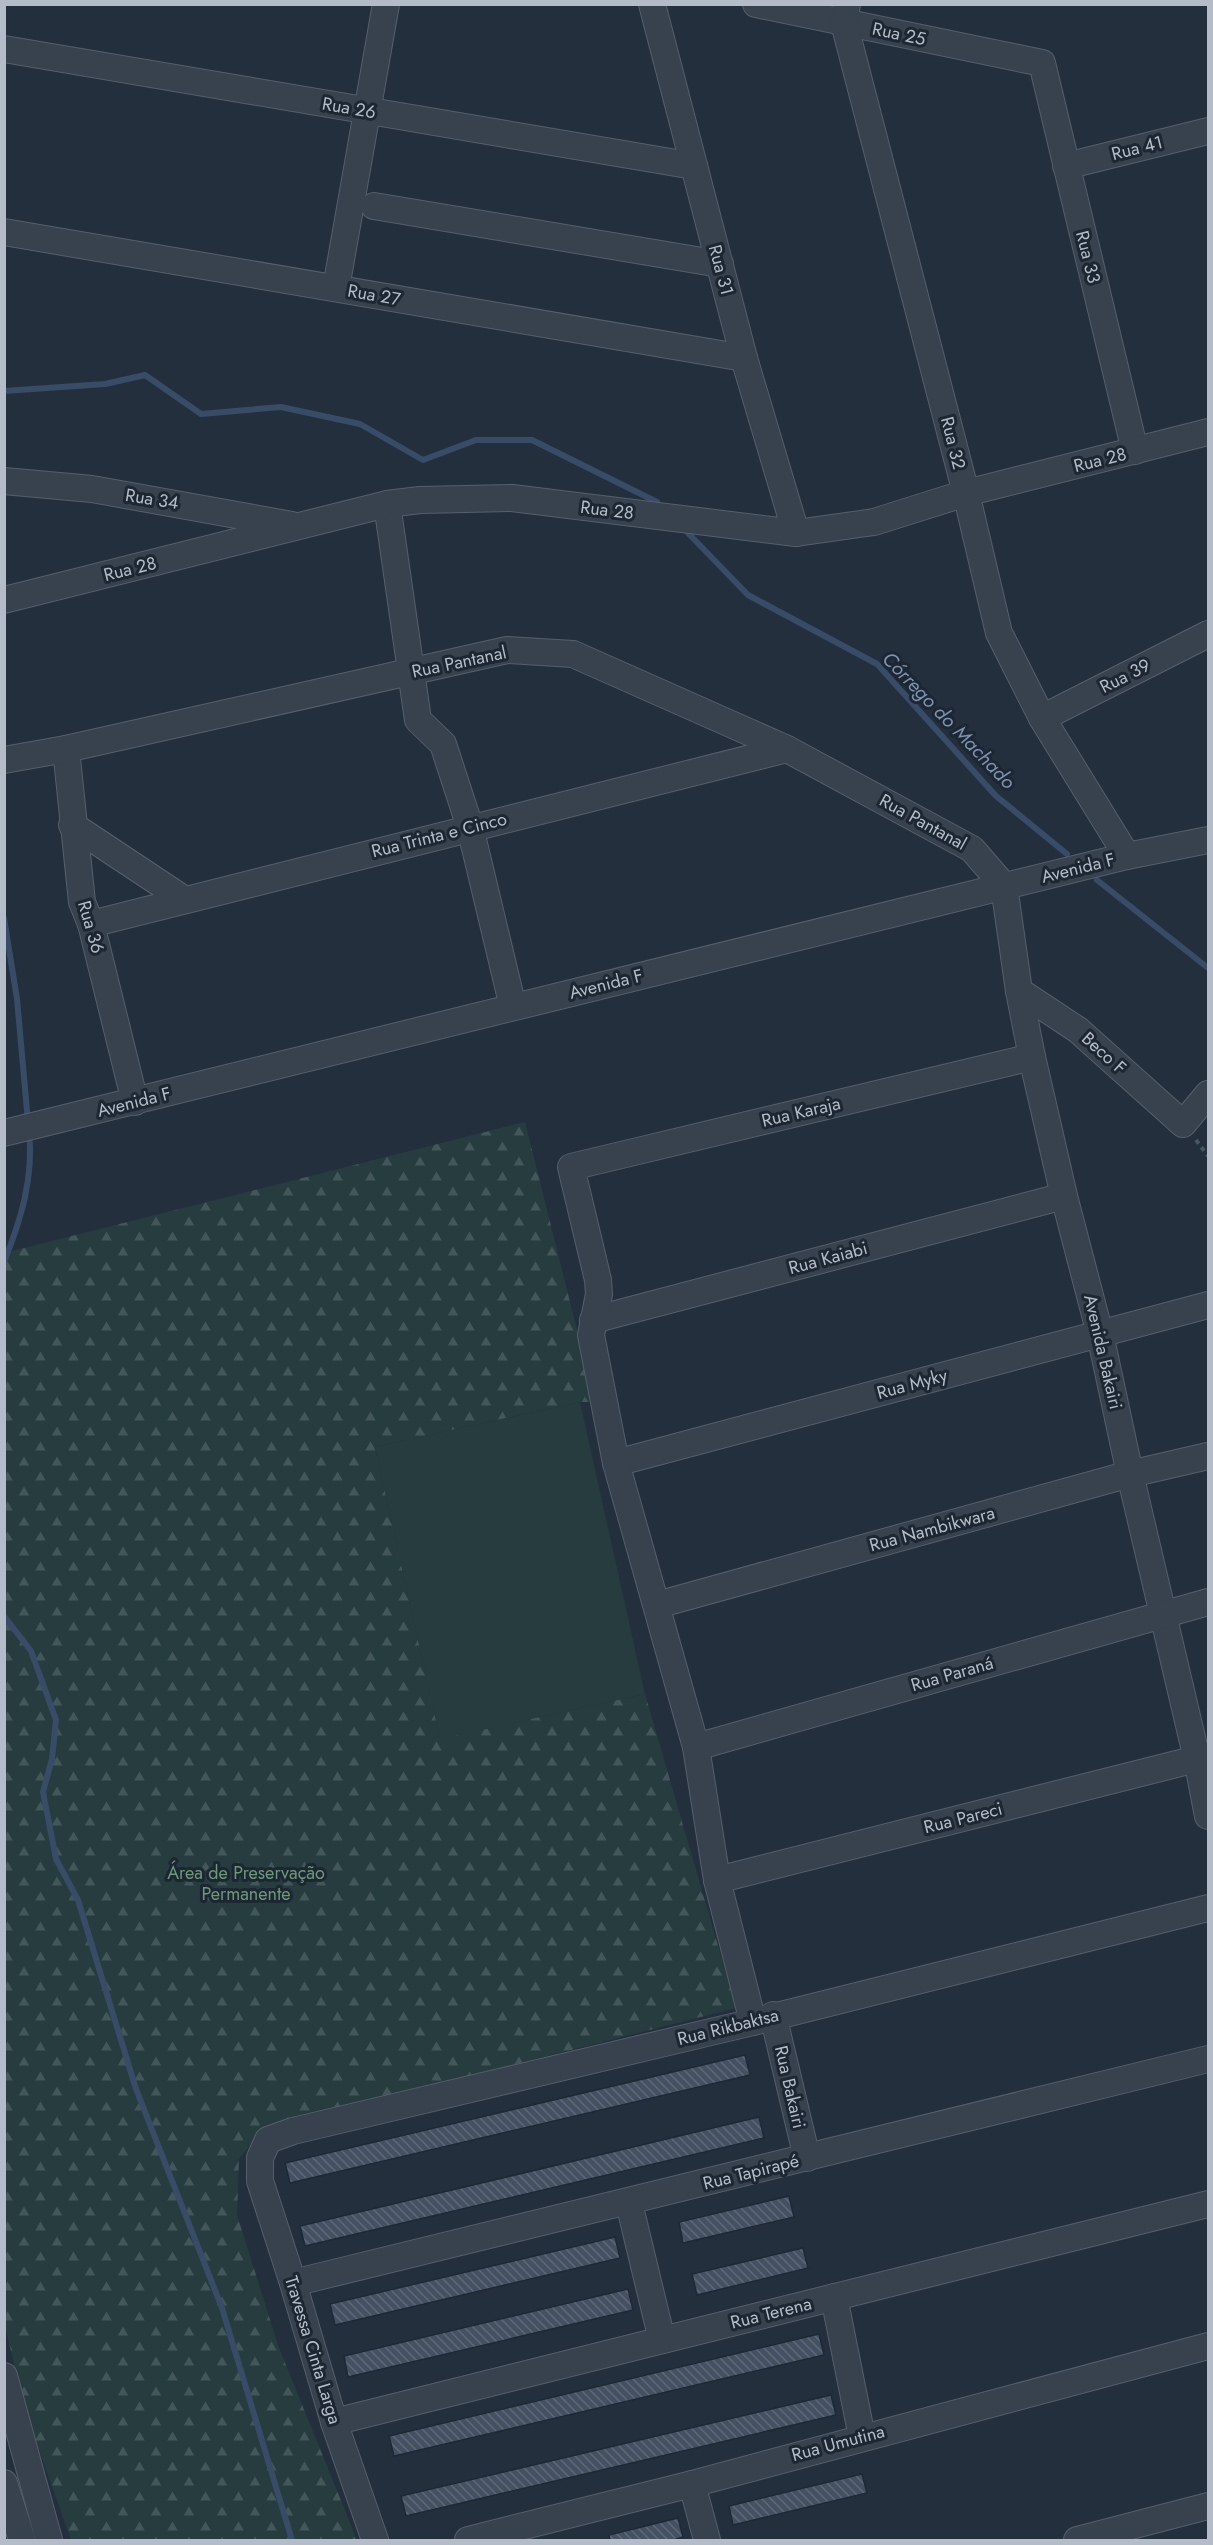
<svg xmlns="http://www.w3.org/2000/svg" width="1213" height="2545" font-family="Jost,sans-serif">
<defs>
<pattern id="forest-firs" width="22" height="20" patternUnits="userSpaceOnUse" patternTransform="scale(1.5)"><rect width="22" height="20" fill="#263c3f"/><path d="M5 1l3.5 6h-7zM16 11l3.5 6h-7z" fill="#435659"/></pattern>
<pattern id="building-back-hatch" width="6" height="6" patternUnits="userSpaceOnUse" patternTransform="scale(1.5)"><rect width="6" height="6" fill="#455162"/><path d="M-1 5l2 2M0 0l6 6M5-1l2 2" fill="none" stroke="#5d6877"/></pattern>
</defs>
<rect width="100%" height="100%" fill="#242f3e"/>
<!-- forest -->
<polygon fill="url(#forest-firs)" points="525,1122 595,1402 580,1402 375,1447 440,1738 645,1694 736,2008 264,2128 239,2159 237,2215 279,2348 357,2540 71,2540 25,2410 4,2322 4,1253"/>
<!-- garden -->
<polygon fill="#263c3f" points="580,1402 645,1694 440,1739 375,1447"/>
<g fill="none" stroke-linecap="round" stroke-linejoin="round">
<!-- stream -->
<g stroke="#394c67" stroke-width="6">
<polyline points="4,391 105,384 145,375 201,414 281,407 360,424 423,460 476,440 532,440 657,502"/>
<polyline points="688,533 748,595 877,664 996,796 1067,854"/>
<polyline points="1097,880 1208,968"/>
<polyline points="4,918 17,999 28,1122"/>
<path d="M4,1262C21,1220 34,1177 29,1132"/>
<polyline points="4,1616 31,1651 56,1720 52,1759 43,1792 56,1859 78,1900 136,2089 222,2308 292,2540"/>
</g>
</g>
<!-- building -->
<g fill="url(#building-back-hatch)" stroke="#1f2835" stroke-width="1.5">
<polygon points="745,2055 750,2075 290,2183 285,2163"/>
<polygon points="759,2117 764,2138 305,2246 300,2226"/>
<polygon points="789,2196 794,2217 683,2243 679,2222"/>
<polygon points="615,2237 620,2258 335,2325 330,2304"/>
<polygon points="803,2248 808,2268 697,2295 692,2274"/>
<polygon points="628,2289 633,2310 348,2377 344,2356"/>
<polygon points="819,2334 824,2355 394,2456 389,2436"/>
<polygon points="831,2395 836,2415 406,2516 401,2496"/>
<polygon points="862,2474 867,2493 733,2525 729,2506"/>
<polygon points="678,2518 683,2537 670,2541 610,2541 609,2535"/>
</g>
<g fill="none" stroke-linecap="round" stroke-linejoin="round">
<defs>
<g id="minor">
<polyline points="652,4 744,358 796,533"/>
<polyline points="756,4 1042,63 1135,451"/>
<polyline points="847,4 844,23 966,493 999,633 1042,718 1127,856"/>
<polyline points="4,49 694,166"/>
<polyline points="1066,166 1208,131"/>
<polyline points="374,206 720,264"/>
<polyline points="4,232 744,358"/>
<polyline points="336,288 386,4"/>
<polyline points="4,481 92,489 292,525"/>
<polyline points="387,504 418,720 443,744 470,827 513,1007"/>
<polyline points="4,600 387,504 420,500 512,498 796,533 874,522 966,493 1208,432"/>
<polyline points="1042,718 1208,634"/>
<polyline points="66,749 82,902 91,924 135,1102"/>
<polyline points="4,760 66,749 507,650 573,654 787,749 972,849 1004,886 1019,991 1032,1057 1064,1196 1100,1334 1130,1474 1197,1759 1208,1816"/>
<polyline points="72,825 185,900"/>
<polyline points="91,924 787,749"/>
<polyline points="1019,991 1078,1030 1183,1124 1208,1094"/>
<polyline points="4,1133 1127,856 1208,840"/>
<polyline points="593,1320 1064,1196"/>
<polyline points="616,1463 1208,1305"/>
<polyline points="657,1605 1130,1474 1208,1456"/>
<polyline points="696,1747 1208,1602"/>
<polyline points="717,1880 1208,1756"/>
<polyline points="773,2015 807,2158"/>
<polyline points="753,2022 717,1880 696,1747 616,1463 591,1335 599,1294 598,1280 571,1167 1032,1057"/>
<polyline points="629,2203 662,2340"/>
<polyline points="293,2283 1208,2059"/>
<polyline points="834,2297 862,2437"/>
<polyline points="4,2376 49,2540"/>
<polyline points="334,2422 1208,2204"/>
<polyline points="4,2483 22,2540"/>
<polyline points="692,2484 707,2540"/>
<polyline points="375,2540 334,2422 293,2283 260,2181 260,2158 268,2140 293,2131 753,2022 1208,1908"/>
<polyline points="468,2540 692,2484 1208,2346"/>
<polyline points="1077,2540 1208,2506"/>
</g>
</defs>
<!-- minor casing -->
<use href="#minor" stroke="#565f6c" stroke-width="28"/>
<!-- path -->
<polyline stroke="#44595c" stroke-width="4" stroke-dasharray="4.5 4.5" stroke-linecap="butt" points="1196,1140 1208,1156"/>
<!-- minor -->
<use href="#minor" stroke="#38414e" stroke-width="26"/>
</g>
<g text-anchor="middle" stroke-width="6" stroke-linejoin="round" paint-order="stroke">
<!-- street labels -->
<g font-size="18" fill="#b4bcc9" stroke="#1d2633">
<text transform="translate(899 34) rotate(12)" y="6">Rua 25</text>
<text transform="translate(349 108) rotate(10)" y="6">Rua 26</text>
<text transform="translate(1137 148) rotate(-14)" y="6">Rua 41</text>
<text transform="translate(1088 257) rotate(76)" y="6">Rua 33</text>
<text transform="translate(721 270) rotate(75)" y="6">Rua 31</text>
<text transform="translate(374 295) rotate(10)" y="6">Rua 27</text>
<text transform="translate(953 443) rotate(76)" y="6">Rua 32</text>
<text transform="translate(1100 460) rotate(-14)" y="6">Rua 28</text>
<text transform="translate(152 499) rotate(9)" y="6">Rua 34</text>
<text transform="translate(607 510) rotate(7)" y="6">Rua 28</text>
<text transform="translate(130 569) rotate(-14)" y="6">Rua 28</text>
<text transform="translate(459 662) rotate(-12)" y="6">Rua Pantanal</text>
<text transform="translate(1125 676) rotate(-27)" y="6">Rua 39</text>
<text transform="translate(923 822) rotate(29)" y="6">Rua Pantanal</text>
<text transform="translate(439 835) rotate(-14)" y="6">Rua Trinta e Cinco</text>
<text transform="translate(1078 868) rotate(-14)" y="6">Avenida F</text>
<text transform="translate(91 927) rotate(74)" y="6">Rua 36</text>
<text transform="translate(606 984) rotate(-14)" y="6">Avenida F</text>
<text transform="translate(1104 1053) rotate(42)" y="6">Beco F</text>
<text transform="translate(134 1102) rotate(-14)" y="6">Avenida F</text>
<text transform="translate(801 1112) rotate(-13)" y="6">Rua Karaja</text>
<text transform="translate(828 1258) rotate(-15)" y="6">Rua Kaiabi</text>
<text transform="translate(1103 1352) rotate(77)" y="6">Avenida Bakairi</text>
<text transform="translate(912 1384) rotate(-15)" y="6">Rua Myky</text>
<text transform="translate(932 1529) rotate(-15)" y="6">Rua Nambikwara</text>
<text transform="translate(952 1674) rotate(-16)" y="6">Rua Paraná</text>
<text transform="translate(963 1818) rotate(-14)" y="6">Rua Pareci</text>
<text transform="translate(728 2027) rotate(-14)" y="6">Rua Rikbaktsa</text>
<text transform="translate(790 2087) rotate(77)" y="6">Rua Bakairi</text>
<text transform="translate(751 2172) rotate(-14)" y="6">Rua Tapirapé</text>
<text transform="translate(771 2313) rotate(-14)" y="6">Rua Terena</text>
<text transform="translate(313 2350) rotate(73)" y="6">Travessa Cinta Larga</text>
<text transform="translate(838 2443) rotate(-15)" y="6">Rua Umutina</text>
</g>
<!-- park labels -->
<g font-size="18" fill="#6b9a76" stroke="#1d2633">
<text x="246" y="1879">Área de Preservação<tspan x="246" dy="21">Permanente</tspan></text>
</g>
<!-- water labels -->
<g font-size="20" font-style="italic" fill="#7c92b1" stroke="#1d2633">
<text transform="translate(949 720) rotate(46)" y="7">Córrego do Machado</text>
</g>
</g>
<!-- border -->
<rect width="1213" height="2545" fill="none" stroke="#b4bcc9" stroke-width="12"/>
</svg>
